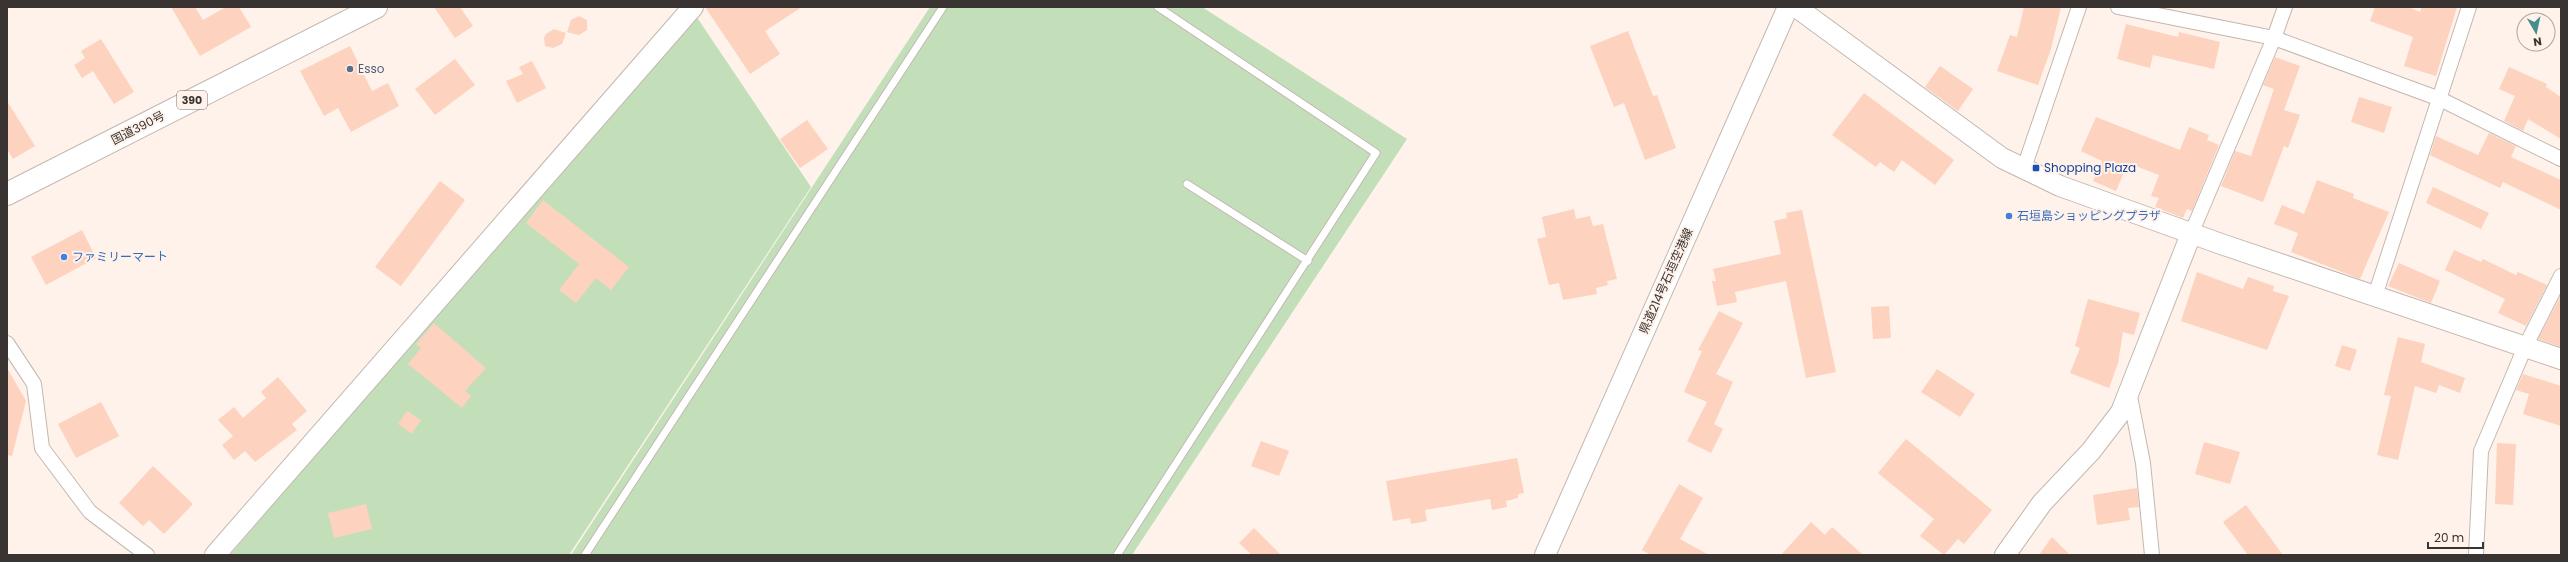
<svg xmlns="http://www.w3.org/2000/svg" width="2568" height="562" font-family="Poppins,'Noto Sans JP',sans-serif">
<rect width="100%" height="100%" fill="#fef2ea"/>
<!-- green -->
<g fill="#c3dfba">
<polygon points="930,7 1202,7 1407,139 1132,555 571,555"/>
<polygon points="696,16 811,187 569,555 230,555 401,352"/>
</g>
<!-- building -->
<g fill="#fdd2be">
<polygon points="171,7 195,7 203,20 226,7 239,7 251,27 200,56"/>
<polygon points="434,7 460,7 473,26 455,38"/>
<polygon points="705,7 802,7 765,31 780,54 750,74"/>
<polygon points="2024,7 2061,7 2051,49 2038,85 1997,71 2010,35 2017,37"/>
<polygon points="2375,7 2408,7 2420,12 2422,7 2457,7 2436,76 2404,66 2413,37 2370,21"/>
<polygon points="579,16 587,20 587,30 579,35 567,32 571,20"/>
<polygon points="2126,24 2178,37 2179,32 2220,42 2214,69 2153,55 2150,68 2117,59"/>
<polygon points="554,29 566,33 562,44 553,48 545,46 544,38 546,34"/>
<polygon points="1628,31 1653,96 1657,95 1676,148 1645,160 1624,103 1614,107 1590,46"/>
<polygon points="101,39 134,92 114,104 93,71 82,78 74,65 85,58 81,51"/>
<polygon points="350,46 372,91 388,83 399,106 351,132 338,108 324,116 300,71"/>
<polygon points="2275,57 2300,66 2284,110 2300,115 2288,148 2284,146 2263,202 2221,186 2235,151 2251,156 2274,89 2263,85"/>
<polygon points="455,59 475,85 435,115 415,89"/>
<polygon points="532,61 546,88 517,103 506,81 523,74 519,67"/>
<polygon points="1940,66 1973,89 1958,111 1925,87"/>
<polygon points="2509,67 2547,84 2546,87 2561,97 2561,139 2528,119 2523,131 2504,121 2515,96 2499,89"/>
<polygon points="1864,93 1954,160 1935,185 1902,160 1894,172 1880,162 1876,167 1832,135"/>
<polygon points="2359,97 2392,107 2384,133 2351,122"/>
<polygon points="7,101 35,146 13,159 7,149"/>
<polygon points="2096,117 2180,150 2189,127 2209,135 2207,140 2219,145 2192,211 2187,209 2183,218 2155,207 2159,198 2151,196 2159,175 2128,163 2116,191 2093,181 2102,161 2081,151"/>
<polygon points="807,120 828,149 800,168 780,139"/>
<polygon points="2489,133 2516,146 2511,157 2561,180 2561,210 2503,182 2500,188 2430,155 2436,136 2478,155"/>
<polygon points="2317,180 2354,194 2353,198 2389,212 2360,279 2291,252 2298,233 2274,224 2282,205 2304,214"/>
<polygon points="440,181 465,200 401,286 375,267"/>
<polygon points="2433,187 2489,213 2481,229 2426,203"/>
<polygon points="543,200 629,267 611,290 596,278 576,303 559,290 579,264 526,223"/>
<polygon points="1574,209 1576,219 1590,216 1593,226 1603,224 1617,279 1607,281 1608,285 1596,288 1597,294 1563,300 1559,283 1549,285 1537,239 1546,237 1542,217"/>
<polygon points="1802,210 1836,372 1806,378 1786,281 1735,292 1737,302 1717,306 1712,281 1716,281 1713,269 1781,254 1774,221 1787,218 1786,213"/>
<polygon points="82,230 96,258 46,285 31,257"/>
<polygon points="2454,250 2481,262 2483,259 2516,275 2518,272 2547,285 2526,326 2498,313 2505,299 2445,270"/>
<polygon points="2399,263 2440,281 2431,303 2388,286"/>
<polygon points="2197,272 2243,289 2248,277 2274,286 2273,291 2289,296 2267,350 2181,321"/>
<polygon points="2561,295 2561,347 2538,339"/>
<polygon points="2088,299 2140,313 2134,335 2123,332 2118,363 2109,388 2070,373 2080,348 2075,346"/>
<polygon points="1889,306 1891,338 1873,339 1871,307"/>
<polygon points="1719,311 1743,323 1716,374 1733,382 1714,424 1723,429 1711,453 1687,441 1707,402 1684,392 1702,351 1698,350"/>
<polygon points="434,323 486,368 465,391 471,396 462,408 408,364 421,348 416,344"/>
<polygon points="2398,337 2425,344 2421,362 2465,378 2460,393 2439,385 2436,393 2415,386 2398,460 2377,455 2391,396 2384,395"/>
<polygon points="2342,345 2357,350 2350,371 2335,366"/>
<polygon points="7,368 26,401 12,456 7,455"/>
<polygon points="1937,369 1975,394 1960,417 1921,392"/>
<polygon points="2523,374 2561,386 2561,426 2523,414 2529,394 2516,390"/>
<polygon points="278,377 307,411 292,424 297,430 255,462 245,451 234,460 222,445 233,436 218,420 234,407 243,418 266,398 261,392"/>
<polygon points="101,402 119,436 76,458 58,424"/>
<polygon points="407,411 421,420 412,434 398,424"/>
<polygon points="1906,439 1992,510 1964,544 1958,539 1944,555 1920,536 1934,519 1878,473"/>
<polygon points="1261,441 1289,451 1279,476 1251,466"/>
<polygon points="2204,442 2240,452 2230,484 2195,474"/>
<polygon points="2497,443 2516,444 2513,505 2495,504"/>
<polygon points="1517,458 1524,493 1518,494 1518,498 1506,501 1507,507 1492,510 1490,499 1425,510 1427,521 1411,524 1410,518 1393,521 1386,481"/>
<polygon points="153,466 193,504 164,534 149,520 143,526 119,503"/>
<polygon points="1679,484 1703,498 1680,539 1709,555 1651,555 1642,550"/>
<polygon points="2137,488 2139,507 2128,508 2130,520 2097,525 2093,495"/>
<polygon points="366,504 372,529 334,538 328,513"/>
<polygon points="2246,505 2283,555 2248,555 2223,522"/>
<polygon points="1811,522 1825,535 1832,527 1863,555 1781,555"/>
<polygon points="1254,528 1281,555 1252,555 1239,543"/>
<polygon points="2052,537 2070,555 2039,555"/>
</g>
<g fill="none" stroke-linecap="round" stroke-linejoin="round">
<defs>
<g id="lane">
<polyline points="1187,184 1308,261"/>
<polyline points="585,555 943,7"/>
<polyline points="1117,555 1376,153 1158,7"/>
</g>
<g id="street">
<polyline points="2118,7 2274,38 2440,99 2561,159"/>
<polyline points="2024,168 2079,7"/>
<polyline points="2191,234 2274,38 2285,7"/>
<polyline points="2375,296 2469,7"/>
<polyline points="7,343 34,384 42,448 90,512 147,555"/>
<polyline points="2129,391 2143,463 2152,555"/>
<polyline points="2476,555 2481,451 2525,347 2561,276"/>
</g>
<g id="secondary">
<polyline points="1796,7 2002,158 2060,186 2221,244 2561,359"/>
<polyline points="215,555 693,7"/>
<polyline points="1545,555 1788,7"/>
<polyline points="2005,555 2042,503 2091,451 2121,412 2191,234"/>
</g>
<polyline id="highway" points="7,194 376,7"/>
</defs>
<!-- lane casing -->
<use href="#lane" stroke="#c3b8b1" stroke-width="9"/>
<!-- street casing -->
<use href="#street" stroke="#c3b8b1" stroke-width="16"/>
<!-- secondary casing -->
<use href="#secondary" stroke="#c3b8b1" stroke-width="22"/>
<!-- highway casing -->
<use href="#highway" stroke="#c3b8b1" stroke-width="24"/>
<!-- lane -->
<use href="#lane" stroke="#fff" stroke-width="7"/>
<!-- street -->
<use href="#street" stroke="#fff" stroke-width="14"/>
<!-- secondary -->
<use href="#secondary" stroke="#fff" stroke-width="20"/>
<!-- highway -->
<use href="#highway" stroke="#fff" stroke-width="22"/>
</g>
<!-- markers -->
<circle fill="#5c6f8a" stroke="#fef2ea" stroke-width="1.5" cx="350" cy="69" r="4"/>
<rect fill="#1a4fb4" stroke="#fef2ea" stroke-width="1.5" x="2032" y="164" width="8" height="8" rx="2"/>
<g fill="#3f7fe0" stroke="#fef2ea" stroke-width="1.5">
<circle cx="2009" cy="216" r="4"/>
<circle cx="64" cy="257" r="4"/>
</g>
<g text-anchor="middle" stroke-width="4" stroke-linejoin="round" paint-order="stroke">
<!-- shield labels -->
<rect fill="#fef2ea" stroke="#746d68" stroke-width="1" x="177" y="91" width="30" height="18" rx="3"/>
<g font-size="11" font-weight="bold" fill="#393431">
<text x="192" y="104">390</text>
</g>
<!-- service labels -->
<g font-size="12" fill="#4e5e75" stroke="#fef2ea" text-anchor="start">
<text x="358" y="73">Esso</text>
</g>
<!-- street labels -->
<g font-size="12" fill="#393431" stroke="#fef2ea">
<text transform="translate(138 128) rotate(-27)" y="4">国道390号</text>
<text transform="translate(1666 281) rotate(-66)" y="4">県道214号石垣空港線</text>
</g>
<!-- transit labels -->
<g font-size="12" fill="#164399" stroke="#fef2ea" text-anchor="start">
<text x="2044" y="172">Shopping Plaza</text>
</g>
<!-- shop labels -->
<g font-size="12" fill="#366cbe" stroke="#fef2ea" text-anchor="start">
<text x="2017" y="220">石垣島ショッピングプラザ</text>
<text x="72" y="261">ファミリーマート</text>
</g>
</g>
<!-- border -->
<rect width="2568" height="562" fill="none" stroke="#393431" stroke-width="16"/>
<!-- north arrow -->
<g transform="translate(2536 32) rotate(171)"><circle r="19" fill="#fef2ea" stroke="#afa6a0"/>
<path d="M0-3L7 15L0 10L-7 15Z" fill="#468e8d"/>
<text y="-6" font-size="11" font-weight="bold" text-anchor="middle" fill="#393431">N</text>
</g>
<!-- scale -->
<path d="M2428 542v6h55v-6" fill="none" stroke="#393431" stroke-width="2"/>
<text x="2434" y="542" font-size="12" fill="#393431" stroke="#fef2ea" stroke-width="3" paint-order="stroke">20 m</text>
</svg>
